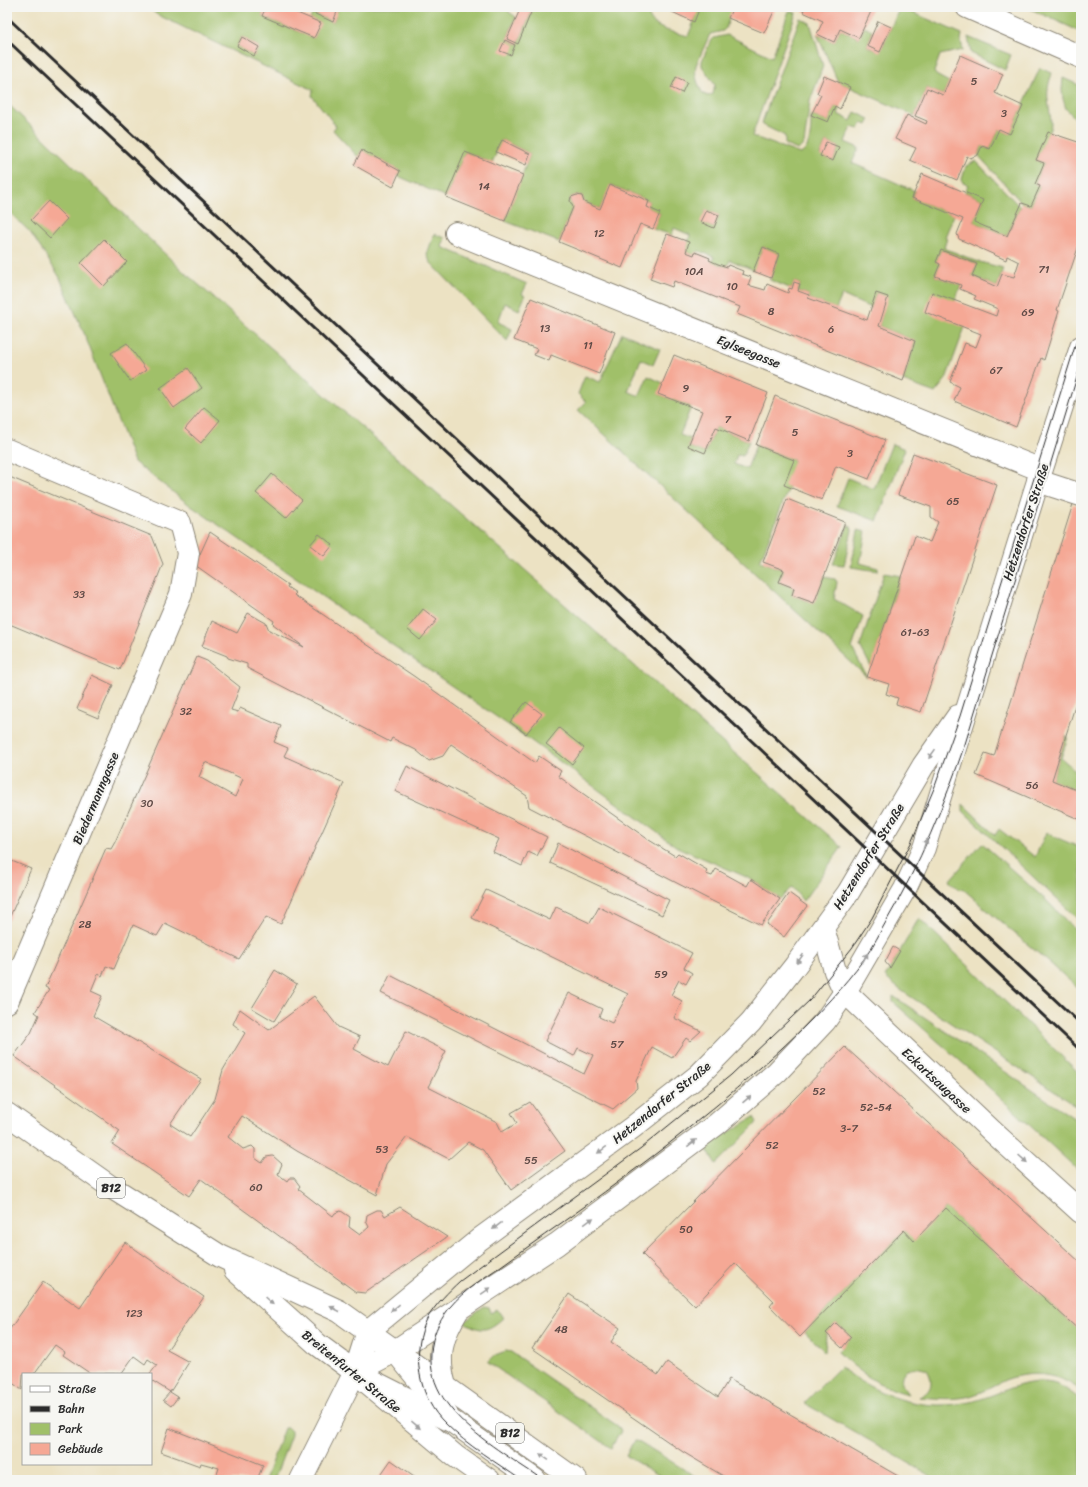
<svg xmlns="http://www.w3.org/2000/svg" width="1088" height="1487" font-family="Sriracha,sans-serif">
<rect width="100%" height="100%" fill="#f6f6f2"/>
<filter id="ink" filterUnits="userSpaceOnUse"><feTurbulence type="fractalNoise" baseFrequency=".025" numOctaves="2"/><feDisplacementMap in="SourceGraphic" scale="8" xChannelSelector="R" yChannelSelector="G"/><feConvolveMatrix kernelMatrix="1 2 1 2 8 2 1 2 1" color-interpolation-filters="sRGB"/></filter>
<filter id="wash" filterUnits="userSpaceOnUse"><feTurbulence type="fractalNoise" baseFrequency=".012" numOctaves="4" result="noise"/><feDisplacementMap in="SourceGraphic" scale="16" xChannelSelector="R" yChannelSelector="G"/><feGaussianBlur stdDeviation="0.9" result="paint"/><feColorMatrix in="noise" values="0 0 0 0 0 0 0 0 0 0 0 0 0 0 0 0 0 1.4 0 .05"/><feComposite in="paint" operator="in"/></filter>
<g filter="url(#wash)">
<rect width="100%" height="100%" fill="#ece2c3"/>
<!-- green -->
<g fill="#a0c069" stroke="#66764a" fill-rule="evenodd">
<path d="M148,7H266L262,16L314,38L320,23L310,19L313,13L333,22L339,7H506L509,12L516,17L507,39L518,44L532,11L525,7H648C646,29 671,31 688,36L700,7H733L726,28L723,31L710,34L696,65C694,75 698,85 703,94L708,96L713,94L715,85L702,66V61L710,42L714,38L727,35L772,57L789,11L796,13L752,136L800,154C812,149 811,126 811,115L828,122L835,106L840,109L838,114L851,121L855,112L870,119L867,125L862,123L859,129L851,127L845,142L859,148L852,163L915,191L912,198L954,215L945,237L947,238L944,248L976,261L1003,268L997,287L972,276L977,264L941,250L936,262L940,264L935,276L961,285L955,301L965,327L946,379L935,393L903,381L915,341L879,326L887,297L876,293L871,308L842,295L836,309L808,298L809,295L798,291L800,284L794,282L792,289L770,280L779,254L763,247L754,270L730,260L727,267L712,262L714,257L699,251L694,255L686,252L690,235L674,228L672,235L653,229L660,213L647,207L649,201L611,185L600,209L584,202L582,196L577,195L571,197L570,201L573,207L559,242L505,221L530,154L502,140L492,163L465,152L446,197L398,176L400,171L362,150L358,157L333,130L336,126L312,96L313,90L156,14ZM242,37L259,47L254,56L237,46ZM826,142L839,147L833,161L820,155ZM706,210L719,215L714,228L701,222Z"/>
<polygon points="900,7 962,34 961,41 963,50 940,55 934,72 936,75 949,82 943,95 927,88 915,116 838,82 817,34 834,42 840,29 859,38 864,27 873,31 867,46 880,52"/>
<polygon points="1026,7 1072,7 1081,11 1081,32"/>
<polygon points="800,18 810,23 823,66 810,101 804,144 798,150 785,145 785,136 763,125 762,122"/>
<polygon points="968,37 1011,55 1005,70 971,53"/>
<path d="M1040,68L1052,73C1044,96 1049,100 1051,122C1052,130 1040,151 1036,160L1044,163L1035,184L1040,186L1031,206L1022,203L978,155L982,146L990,149L999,129L1010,134Z"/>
<polygon points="1063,78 1081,86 1081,143 1075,118 1066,109 1063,99 1062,90"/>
<polygon points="7,103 183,271 842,847 803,901 792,887 780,899 751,879 677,847 530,740 191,506 134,462 84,333 59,276 30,232 7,210"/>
<polygon points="976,161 1020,207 1007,236 974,222 983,200 965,192 968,185 963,183 962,179 966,166"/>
<polygon points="434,234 445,238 442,247 527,284 522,294 525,296 519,310 505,303 498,322 512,329 507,341 430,262 427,254"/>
<polygon points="622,333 660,349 653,365 641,359 628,391 639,396 648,376 663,383 659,394 691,407 680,435 691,439 688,446 705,453 716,427 749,441 743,456 737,455 734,464 747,469 756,445 794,460 789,487 760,561 784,570 779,582 794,588 792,595 814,603 824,577 835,579 837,582 834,599 863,616 852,648 867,677 578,410 586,402 578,394 585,376 600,382"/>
<polygon points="892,444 905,449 877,521 837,506 848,478 874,489"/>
<polygon points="848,525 851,527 852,530 844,565 833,564"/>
<polygon points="858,530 866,532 860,563 878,568 878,571 851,567"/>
<polygon points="884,573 901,576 871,667 860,646"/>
<polygon points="1066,736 1068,737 1061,758 1081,775 1076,790 1052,780"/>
<polygon points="963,804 995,835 999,829 1035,857 1046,833 1081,848 1081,922 963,811"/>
<path d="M982,843L1048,902L1081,936V991C1043,955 1001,924 962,888L960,890L949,881Z"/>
<polygon points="919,918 1081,1075 1081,1109 899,989 885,977"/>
<polygon points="893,996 1081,1123 1081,1173 966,1066 893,1002"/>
<polygon points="754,1117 757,1122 755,1125 716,1164 705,1147"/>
<path d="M946,1208L1081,1332V1391C1060,1373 1031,1370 1005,1380C992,1386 980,1394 966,1397C950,1400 934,1398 919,1397C932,1392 934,1381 927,1370C906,1362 893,1376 908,1394C879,1387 859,1372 838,1352L851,1337L836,1323L826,1333L825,1352L805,1332L904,1230L914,1240Z"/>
<path d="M484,1307L489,1308L491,1313L497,1309L503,1318C487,1332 482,1332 464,1322Z"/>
<polygon points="506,1351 511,1352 619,1427 621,1431 611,1448 488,1362 495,1355"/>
<path d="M840,1367C877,1395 917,1411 964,1403C993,1399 1022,1377 1052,1383C1062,1385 1073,1394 1081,1400V1480H935L928,1474L804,1403Z"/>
<polygon points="284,1428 288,1428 291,1431 291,1435 274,1480 265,1480"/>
<polygon points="635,1441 640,1442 701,1480 667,1480 626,1456 632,1444"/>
</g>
<g id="blocks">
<!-- building -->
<g fill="#f5a895" fill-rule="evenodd">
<polygon points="266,7 283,7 321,23 314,38 262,16"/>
<polygon points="316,7 339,7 333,22 313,13"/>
<polygon points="521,7 532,10 518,44 507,39"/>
<polygon points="661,7 700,7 694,22"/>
<polygon points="733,7 776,7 764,33 728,18"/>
<polygon points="805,7 873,7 859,38 840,29 834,42 817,34 823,21 803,12"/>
<polygon points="878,21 891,27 880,52 867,46"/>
<polygon points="242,37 259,47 254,56 237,46"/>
<polygon points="505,40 515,45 511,55 500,51"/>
<polygon points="960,55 1003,74 995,93 1023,106 1010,134 999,129 990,149 982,146 978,155 970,158 967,156 957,180 910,160 916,148 895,139 907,115 926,124 927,121 915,116 927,88 943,95"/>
<polygon points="824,76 850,87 840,109 835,106 828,122 811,115 821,95 817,93"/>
<polygon points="676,77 687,82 682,93 671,88"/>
<polygon points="1048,132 1081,143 1081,239 1057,310 1059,311 1044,360 1041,358 1016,427 954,401 960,387 950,382 965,343 976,347 981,334 925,312 932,292 996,316 998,309 974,299 976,296 960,289 961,285 935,276 940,264 936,262 941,250 977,264 972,276 997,287 1002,274 1014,277 1019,262 1007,256 1006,260 959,239 957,234 963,219 912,198 922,174 983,200 974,222 1007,236 1022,203 1031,206 1040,186 1035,184 1044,163 1036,160"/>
<polygon points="502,140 530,154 526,165 496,152"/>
<polygon points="826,142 839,147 833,161 820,156"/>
<polygon points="362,150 400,171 393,187 354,165"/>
<polygon points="465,152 523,175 505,221 446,197"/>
<polygon points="610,185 649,201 647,207 660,213 653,229 640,224 622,268 559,242 573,207 570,201 571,197 577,195 582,196 584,202 600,209"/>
<polygon points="49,201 67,219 50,238 31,220"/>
<polygon points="706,210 719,215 714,228 700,222"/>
<polygon points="667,234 689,242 686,252 694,255 695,252 710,258 709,260 718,264 727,267 728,265 743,271 742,274 751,277 748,285 765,290 767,284 788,293 789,288 792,289 794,282 800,284 798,291 809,295 808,298 867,320 876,293 888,297 879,326 915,341 903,381 737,314 740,307 674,281 672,287 650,279"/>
<polygon points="104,239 127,262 104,286 81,263"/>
<polygon points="763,247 779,254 771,278 753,271"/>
<polygon points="531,298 615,332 599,374 551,355 549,361 534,355 537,349 514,340"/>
<polygon points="127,343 146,370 130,381 111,353"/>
<polygon points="674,355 768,393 749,441 716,427 705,453 688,446 702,411 658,394"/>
<polygon points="188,368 202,388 174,408 160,388"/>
<polygon points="775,396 885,440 869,479 836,466 822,500 784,485 794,460 756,445"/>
<polygon points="204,407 220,420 201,443 185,429"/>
<polygon points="913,453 997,485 921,712 896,704 898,698 886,694 889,684 867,677 915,536 930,542 938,522 931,517 931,507 898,495"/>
<polygon points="272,474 302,500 286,518 256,493"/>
<polygon points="7,476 152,536 163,564 120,670 7,623"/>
<polygon points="787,499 845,522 814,603 792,595 794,588 779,582 784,570 763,562"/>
<polygon points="1073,504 1081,506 1081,687 1052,780 1081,792 1081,820 976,775 985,753 994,756"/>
<polygon points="210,532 288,585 287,587 296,593 294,595 415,677 535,763 539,756 561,771 558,776 649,840 675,856 678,853 707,870 706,874 712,876 716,869 747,886 751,879 780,899 761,925 706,898 529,807 527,796 451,744 443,756 429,761 416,750 392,738 390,742 247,668 247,664 228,658 227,656 202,646 212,621 237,633 248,613 266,623 269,630 304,647 273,624 274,621 195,565"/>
<polygon points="319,534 333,545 324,556 310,545"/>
<polygon points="423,609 437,620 420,640 407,629"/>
<path d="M197,657L207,661L240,687L231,710L238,712L240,708L281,726L274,742L288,748L284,756L344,783L281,924L266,917L239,959L165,923L157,936L133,925L114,969L106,966L102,976L98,974L91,991L102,996L93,1016L201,1079L170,1124L190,1137L215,1099L223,1070L245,1033L233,1024L240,1009L269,1030L314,996L338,1027L360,1037L354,1049L388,1067L406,1031L446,1051L428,1087L497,1122L502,1132L517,1123L511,1113L530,1102L565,1151L511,1190L483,1150L468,1142L449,1159L407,1137L386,1164L377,1195L297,1151L242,1116L228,1137L243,1149L252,1146L255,1149V1158L262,1163L266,1157L273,1156L282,1164L278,1174L287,1181L289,1178H294L300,1186L298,1189L333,1216L335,1213L341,1211L350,1217L349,1227L360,1235L369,1227L366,1221L367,1215L377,1210H381L385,1216L400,1207L447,1237L365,1293L356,1292L201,1179L189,1196L112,1144L120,1131L14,1056L31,1033L39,1015L35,1012L49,990L45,988L106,848L111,849L115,842ZM205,762L243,779L235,797L199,777Z"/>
<polygon points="92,675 113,685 98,718 77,709"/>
<polygon points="526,702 542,714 526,734 510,722"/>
<polygon points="559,728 584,748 572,764 546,744"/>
<polygon points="407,766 547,837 537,856 528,852 522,866 493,852 499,839 395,791"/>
<polygon points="558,843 669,900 662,915 550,863"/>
<polygon points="7,859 31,869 7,923"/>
<polygon points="486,890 550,920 556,907 590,923 599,907 692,953 684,968 692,973 686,984 679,980 671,995 682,1001 674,1018 701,1031 690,1041 686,1038 672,1058 652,1047 636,1081 637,1088 613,1109 381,993 390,975 584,1074 593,1055 578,1048 574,1056 545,1041 569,993 602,1009 599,1017 612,1023 628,994 472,918"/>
<polygon points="789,893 807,906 784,937 767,924"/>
<polygon points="893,947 900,951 890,968 885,962"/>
<polygon points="275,970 297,984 274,1021 252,1008"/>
<polygon points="845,1047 1081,1263 1081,1332 946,1208 914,1241 904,1230 800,1337 770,1306 774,1301 735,1263 695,1306 642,1254"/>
<polygon points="125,1242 204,1297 167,1350 189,1362 170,1392 178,1397 171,1406 163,1400 170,1392 151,1380 150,1374 157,1365 148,1359 145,1364 134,1356 121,1374 91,1374 63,1355 65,1352 55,1345 34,1374 23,1374 22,1390 7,1379 7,1333 43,1282 80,1308"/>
<polygon points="569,1294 620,1328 611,1342 658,1375 667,1362 718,1397 729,1379 905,1480 730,1480 683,1452 532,1348"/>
<polygon points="836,1323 851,1337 842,1348 826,1333"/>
<polygon points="169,1428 263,1465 257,1480 215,1480 219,1468 201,1463 200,1466 161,1452"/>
<polygon points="391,1460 420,1480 377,1480"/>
</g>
</g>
</g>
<g filter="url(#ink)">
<use href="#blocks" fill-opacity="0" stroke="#8c8677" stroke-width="1"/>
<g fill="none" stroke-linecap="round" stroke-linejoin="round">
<defs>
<g id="minor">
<polyline points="967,7 1081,57"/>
<polyline points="456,233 1041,470"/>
<polyline points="7,450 180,523 188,553 181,594 7,1002"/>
<polyline points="1038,481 1081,495"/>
<polyline points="823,928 835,971 845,992 994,1133 1081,1212"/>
<polyline points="401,1358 447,1415"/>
<polyline points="374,1382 453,1422 535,1480"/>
</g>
<g id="major">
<polyline points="7,1114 111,1187 220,1256 339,1311 576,1480"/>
<polyline points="235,1270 317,1344 355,1372 455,1456 489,1480"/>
<polyline points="355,1372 395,1351 557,1244 717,1124 777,1072 825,1021 845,992 905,889 924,848 1038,481 1081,347"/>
<path d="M445,1386C436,1356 442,1336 458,1310"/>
<polyline points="301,1480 355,1372 368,1331 480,1239 633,1127 699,1075 751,1022 795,966 848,893 923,766 958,716"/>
</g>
</defs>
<!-- minor casing -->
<use href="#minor" stroke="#8c8677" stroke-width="24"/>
<!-- major casing -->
<use href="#major" stroke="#8c8677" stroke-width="24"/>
<!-- minor -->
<use href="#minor" stroke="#fff" stroke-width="22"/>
<!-- major -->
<use href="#major" stroke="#fff" stroke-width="22"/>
<!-- tram -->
<g stroke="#2b2b2b" stroke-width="1">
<path d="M521,1480C496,1462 468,1446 446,1424C418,1398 410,1351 428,1317C437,1303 448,1292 460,1281L641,1148L731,1075L810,1000L852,948L872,918L911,843L935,786L960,716L1081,327"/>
<path d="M543,1480C496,1447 411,1405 435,1333C438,1324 444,1315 450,1307C464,1290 484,1278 501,1266C530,1245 559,1225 588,1204C632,1172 675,1140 717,1105C769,1061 823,1014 864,959C873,947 880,932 887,920C920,864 944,805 965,744L1081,364"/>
</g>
<!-- rail -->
<g stroke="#2b2b2b" stroke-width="3">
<polyline points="7,17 1081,1024"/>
<polyline points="7,40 1081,1051"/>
</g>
</g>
<!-- one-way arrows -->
<defs><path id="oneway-solid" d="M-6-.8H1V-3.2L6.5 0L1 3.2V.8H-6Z"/></defs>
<g fill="#a0a0a0">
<use href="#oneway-solid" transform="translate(932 754) rotate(125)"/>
<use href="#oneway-solid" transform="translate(925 844) rotate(-72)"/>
<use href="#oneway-solid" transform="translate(865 958) rotate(-60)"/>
<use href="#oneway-solid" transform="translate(800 959) rotate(125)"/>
<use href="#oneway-solid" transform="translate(747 1099) rotate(-41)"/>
<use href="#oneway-solid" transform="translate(692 1143) rotate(-38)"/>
<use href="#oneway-solid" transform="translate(602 1150) rotate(144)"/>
<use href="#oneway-solid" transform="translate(1023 1159) rotate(42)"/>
<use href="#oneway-solid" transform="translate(589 1221) rotate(-36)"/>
<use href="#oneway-solid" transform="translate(497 1226) rotate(143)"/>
<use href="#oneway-solid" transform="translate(486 1291) rotate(-34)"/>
<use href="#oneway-solid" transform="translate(269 1301) rotate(42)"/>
<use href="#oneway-solid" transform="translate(395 1308) rotate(141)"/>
<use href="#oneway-solid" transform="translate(335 1309) rotate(-153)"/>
<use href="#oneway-solid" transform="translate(416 1425) rotate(40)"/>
<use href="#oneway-solid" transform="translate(544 1457) rotate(-145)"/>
</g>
</g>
<g text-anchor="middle" stroke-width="4" stroke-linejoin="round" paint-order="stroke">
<!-- number labels -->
<g font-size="11" fill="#5e4a46">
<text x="974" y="85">5</text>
<text x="1004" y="117">3</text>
<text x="484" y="190">14</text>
<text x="599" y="237">12</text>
<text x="1044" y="273">71</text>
<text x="694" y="275">10A</text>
<text x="732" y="290">10</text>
<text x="771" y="315">8</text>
<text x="1028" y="316">69</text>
<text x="545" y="332">13</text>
<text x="831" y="333">6</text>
<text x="588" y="349">11</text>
<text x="996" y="374">67</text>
<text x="686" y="392">9</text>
<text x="728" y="423">7</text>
<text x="795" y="436">5</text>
<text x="850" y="457">3</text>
<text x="953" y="505">65</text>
<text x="79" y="598">33</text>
<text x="915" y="636">61-63</text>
<text x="186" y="715">32</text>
<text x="1032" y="789">56</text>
<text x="147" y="807">30</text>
<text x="85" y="928">28</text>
<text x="661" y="978">59</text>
<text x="617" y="1048">57</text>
<text x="819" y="1095">52</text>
<text x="876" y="1111">52-54</text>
<text x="849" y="1132">3-7</text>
<text x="772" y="1149">52</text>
<text x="382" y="1153">53</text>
<text x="531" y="1164">55</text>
<text x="256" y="1191">60</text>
<text x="686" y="1233">50</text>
<text x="134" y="1317">123</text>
<text x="561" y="1333">48</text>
</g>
<!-- shield labels -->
<g fill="#f6f6f2" stroke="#686867" stroke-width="1">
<rect x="97" y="1178" width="28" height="20" rx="3"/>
<rect x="496" y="1423" width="28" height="20" rx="3"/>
</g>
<g font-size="12" font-weight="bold" fill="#2b2b2b">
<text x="111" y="1192">B12</text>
<text x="510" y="1437">B12</text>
</g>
<!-- street labels -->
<g font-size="13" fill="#2b2b2b" stroke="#f6f6f2">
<text transform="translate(749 351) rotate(22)" y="5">Eglseegasse</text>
<text transform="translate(1025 522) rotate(-72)" y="5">Hetzendorfer Straße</text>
<text transform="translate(95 798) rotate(-67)" y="5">Biedermanngasse</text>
<text transform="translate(868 856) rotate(-58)" y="5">Hetzendorfer Straße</text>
<text transform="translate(937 1080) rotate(43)" y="5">Eckartsaugasse</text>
<text transform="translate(661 1102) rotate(-39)" y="5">Hetzendorfer Straße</text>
<text transform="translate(352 1371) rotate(39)" y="5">Breitenfurter Straße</text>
</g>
</g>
<!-- margin -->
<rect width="1088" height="1487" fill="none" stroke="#f6f6f2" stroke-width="24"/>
<!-- legend -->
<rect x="22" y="1373" width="130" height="92" fill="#f6f6f2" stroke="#a5a5a2"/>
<rect x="30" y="1386" width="20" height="6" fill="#ffffff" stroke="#a5a5a2"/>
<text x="58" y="1393" font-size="12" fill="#2b2b2b">Straße</text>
<rect x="30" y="1406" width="20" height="6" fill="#2b2b2b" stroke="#a5a5a2"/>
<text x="58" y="1413" font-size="12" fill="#2b2b2b">Bahn</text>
<rect x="30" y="1423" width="20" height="12" fill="#a0c069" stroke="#a5a5a2"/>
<text x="58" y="1433" font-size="12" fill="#2b2b2b">Park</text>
<rect x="30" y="1443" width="20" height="12" fill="#f5a895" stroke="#a5a5a2"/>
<text x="58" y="1453" font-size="12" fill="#2b2b2b">Gebäude</text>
</svg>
